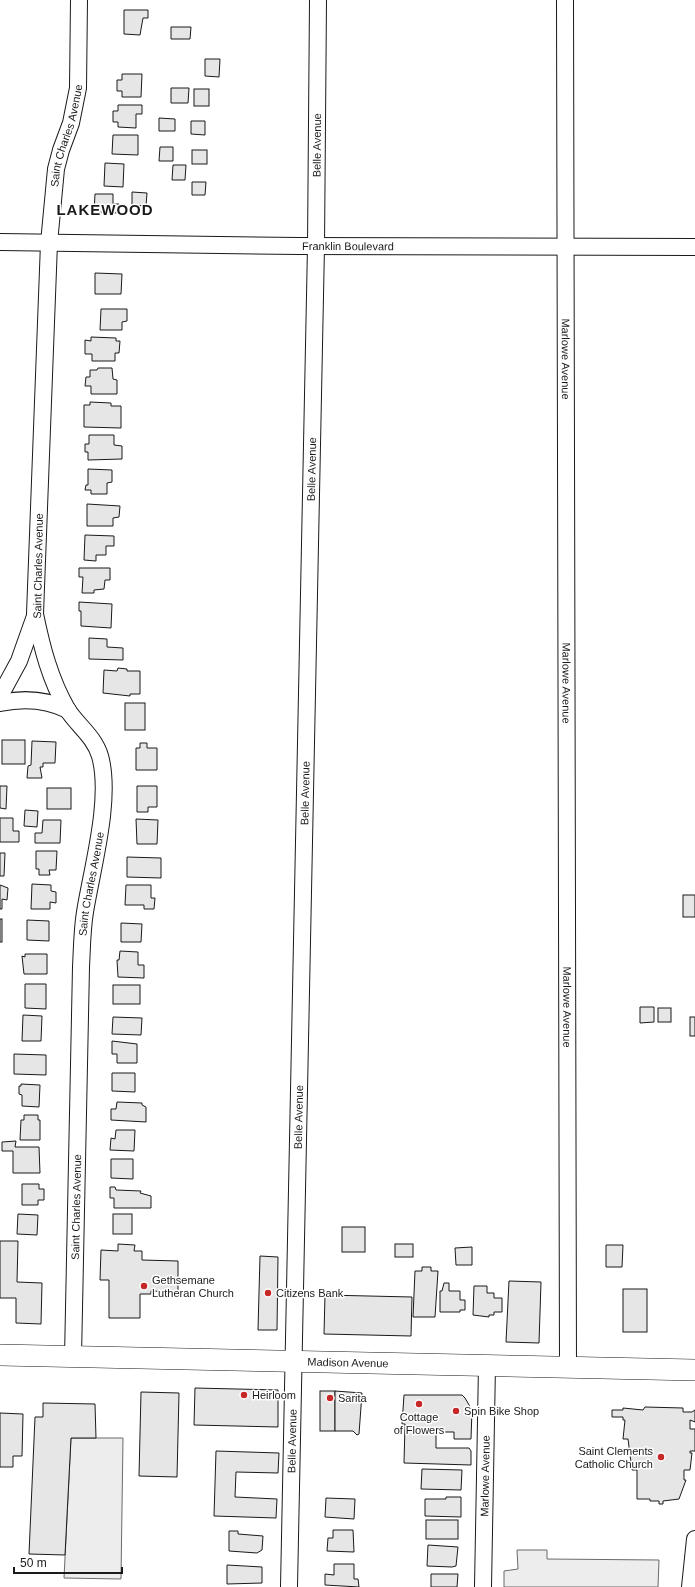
<svg xmlns="http://www.w3.org/2000/svg" width="695" height="1587" font-family="Helvetica,sans-serif">
<rect width="100%" height="100%" fill="#fff"/>
<!-- parking -->
<g fill="#ededed" stroke="#6a6a6a">
<polygon points="71,1438 123,1438 121,1579 64,1578"/>
<polygon points="517,1550 547,1550 547,1559 659,1560 658,1587 504,1587 504,1571 518,1569"/>
</g>
<!-- building -->
<g fill="#e6e6e6" stroke="#1a1a1a">
<polygon points="124,10 148,10 148,18 143,18 140,35 124,34"/>
<polygon points="171,27 191,27 190,39 171,39"/>
<polygon points="205,59 220,59 219,77 205,76"/>
<polygon points="122,74 142,74 141,97 122,97 122,91 117,91 117,80 122,80"/>
<polygon points="171,88 189,88 188,103 171,103"/>
<rect x="194" y="89" width="15" height="17"/>
<polygon points="118,105 142,105 142,114 136,114 136,128 118,127 118,122 113,122 113,111 118,111"/>
<polygon points="159,118 175,119 175,131 159,131"/>
<polygon points="191,121 205,121 205,135 191,134"/>
<polygon points="113,135 138,135 138,155 112,154"/>
<polygon points="160,147 173,147 173,161 159,161"/>
<rect x="192" y="150" width="15" height="14"/>
<polygon points="105,163 124,164 123,187 104,186"/>
<polygon points="173,165 186,165 185,180 172,180"/>
<polygon points="192,182 206,182 205,195 192,195"/>
<polygon points="132,192 147,193 146,206 132,205"/>
<polygon points="95,194 113,194 113,204 119,204 119,213 94,212"/>
<polygon points="95,273 122,274 121,294 95,294"/>
<polygon points="101,309 127,309 127,321 122,322 122,330 100,330"/>
<polygon points="91,337 116,338 116,341 120,341 119,353 115,353 115,361 92,361 92,354 85,354 85,340 91,341"/>
<polygon points="98,368 112,368 113,379 117,380 117,394 91,394 91,386 85,386 86,377 90,377 90,370 97,370"/>
<polygon points="90,402 111,403 111,406 121,406 121,428 84,427 84,405 90,405"/>
<polygon points="89,435 114,435 114,445 122,446 122,459 88,460 88,452 85,452 85,444 89,444"/>
<polygon points="88,469 112,470 112,482 107,483 107,494 91,494 91,490 85,490 86,485 88,485"/>
<polygon points="87,504 120,506 119,517 113,518 113,526 87,526"/>
<polygon points="85,535 114,536 114,546 106,546 106,555 96,555 96,561 84,560"/>
<polygon points="79,568 110,568 110,580 105,580 104,589 94,590 94,593 82,593 83,577 79,577"/>
<polygon points="79,602 112,604 111,628 81,626 81,611 79,611"/>
<polygon points="89,638 107,639 107,647 123,648 123,660 89,659"/>
<polygon points="118,668 127,669 127,671 140,671 140,694 130,694 130,696 103,693 104,670 117,671"/>
<rect x="125" y="703" width="20" height="27"/>
<rect x="2" y="740" width="23" height="24"/>
<polygon points="32,741 56,742 55,763 43,763 43,767 40,767 42,778 27,778 28,766 31,765"/>
<polygon points="140,743 147,743 147,748 157,748 157,770 136,770 136,748 140,748"/>
<polygon points="0,786 7,786 6,809 0,808"/>
<polygon points="137,786 157,786 157,807 148,807 148,812 137,812"/>
<rect x="47" y="788" width="24" height="21"/>
<polygon points="25,810 38,811 37,827 24,826"/>
<polygon points="0,818 13,818 13,831 19,831 19,842 0,842"/>
<polygon points="136,819 158,820 157,844 137,844"/>
<polygon points="43,820 61,820 60,843 35,843 35,833 42,833"/>
<polygon points="36,851 57,851 56,870 49,870 50,875 39,875 39,869 36,869"/>
<polygon points="0,853 5,853 4,876 0,876"/>
<polygon points="127,857 161,858 161,878 127,877"/>
<polygon points="32,884 51,885 51,891 56,892 56,903 50,902 50,909 31,909"/>
<polygon points="0,885 8,888 7,900 2,899 2,909 0,909"/>
<polygon points="126,885 151,885 151,898 155,898 154,909 144,909 144,905 125,905"/>
<rect x="683" y="895" width="12" height="22"/>
<rect x="0" y="919" width="2" height="23"/>
<polygon points="27,920 49,921 49,941 27,940"/>
<polygon points="121,923 142,924 141,942 121,942"/>
<polygon points="120,951 138,952 138,965 144,965 144,978 118,977 117,960 119,960"/>
<polygon points="25,954 47,954 47,974 24,974 22,956 25,957"/>
<polygon points="25,984 46,984 46,1009 25,1008"/>
<rect x="113" y="985" width="27" height="19"/>
<polygon points="640,1007 654,1007 654,1022 640,1023"/>
<rect x="658" y="1008" width="13" height="14"/>
<polygon points="23,1015 42,1016 41,1041 22,1041"/>
<polygon points="113,1017 142,1018 141,1035 112,1034"/>
<rect x="690" y="1017" width="5" height="19"/>
<polygon points="112,1041 137,1044 137,1063 117,1063 117,1054 112,1054"/>
<polygon points="14,1054 46,1055 46,1075 14,1074"/>
<polygon points="112,1073 135,1073 135,1092 112,1091"/>
<polygon points="21,1084 40,1085 39,1107 22,1106 22,1095 19,1094 19,1086 21,1086"/>
<polygon points="117,1102 142,1103 142,1105 146,1107 146,1122 111,1120 111,1109 116,1109"/>
<polygon points="24,1115 38,1115 38,1120 40,1120 40,1140 20,1140 21,1120 24,1120"/>
<polygon points="116,1130 135,1130 134,1151 110,1150 111,1138 115,1139"/>
<polygon points="16,1141 15,1147 39,1147 40,1173 13,1173 13,1151 2,1151 2,1142"/>
<polygon points="111,1159 133,1159 133,1179 111,1178"/>
<polygon points="22,1184 39,1184 39,1189 44,1189 44,1200 38,1200 38,1205 22,1205"/>
<polygon points="110,1187 115,1187 116,1190 141,1191 140,1193 151,1196 151,1208 114,1208 114,1198 110,1198"/>
<polygon points="18,1214 38,1215 37,1235 17,1234"/>
<rect x="113" y="1214" width="19" height="20"/>
<rect x="342" y="1227" width="23" height="25"/>
<polygon points="0,1241 18,1241 17,1282 42,1283 41,1324 16,1323 16,1298 0,1298"/>
<polygon points="118,1244 135,1245 134,1251 142,1251 142,1260 178,1261 178,1292 151,1291 151,1294 140,1294 140,1318 109,1318 109,1280 100,1280 101,1250 118,1251"/>
<rect x="395" y="1244" width="18" height="13"/>
<polygon points="606,1245 623,1245 622,1267 606,1267"/>
<polygon points="472,1247 472,1265 456,1265 455,1248"/>
<polygon points="260,1256 278,1257 277,1330 258,1330"/>
<polygon points="422,1267 431,1267 431,1271 438,1271 435,1317 413,1317 415,1271 422,1271"/>
<polygon points="509,1281 541,1282 539,1343 506,1342"/>
<polygon points="444,1283 449,1283 449,1291 460,1291 460,1300 465,1300 465,1310 460,1310 460,1312 440,1312 440,1291 442,1291"/>
<polygon points="474,1286 487,1286 487,1293 494,1293 494,1298 502,1298 502,1312 494,1312 494,1315 489,1315 489,1317 473,1315"/>
<rect x="623" y="1289" width="24" height="43"/>
<polygon points="325,1295 412,1297 411,1336 324,1334"/>
<polygon points="195,1388 278,1390 278,1427 194,1425"/>
<rect x="320" y="1391" width="15" height="40"/>
<polygon points="335,1391 362,1393 359,1434 357,1435 353,1431 335,1431"/>
<polygon points="141,1392 179,1393 177,1477 139,1476"/>
<polygon points="404,1395 462,1395 465,1398 472,1410 471,1439 454,1439 454,1432 436,1432 436,1448 469,1448 471,1451 471,1465 404,1463 405,1424 402,1424"/>
<polygon points="43,1403 95,1404 96,1438 71,1438 65,1555 29,1554 35,1417 43,1417"/>
<polygon points="645,1407 683,1408 683,1412 692,1412 695,1410 695,1422 690,1420 690,1429 695,1429 695,1451 690,1451 690,1453 692,1453 690,1470 684,1470 684,1480 686,1480 679,1499 663,1501 663,1504 659,1504 659,1501 650,1501 650,1499 637,1499 637,1470 632,1470 628,1439 623,1439 625,1420 623,1420 623,1417 612,1417 612,1410 623,1410 623,1408 643,1410"/>
<polygon points="0,1413 23,1414 22,1456 13,1456 13,1467 0,1467"/>
<polygon points="216,1451 279,1453 278,1473 236,1472 235,1497 277,1499 276,1518 214,1516"/>
<polygon points="422,1469 462,1470 461,1490 421,1489"/>
<polygon points="446,1497 461,1497 461,1517 425,1516 425,1499 446,1499"/>
<polygon points="326,1498 355,1499 354,1519 325,1517"/>
<rect x="426" y="1520" width="32" height="19"/>
<polygon points="333,1530 353,1530 354,1552 327,1551 328,1538 333,1538"/>
<polygon points="229,1531 238,1531 238,1534 263,1536 262,1550 257,1553 229,1551"/>
<polygon points="428,1545 458,1547 456,1566 452,1567 427,1566"/>
<polygon points="334,1564 354,1564 354,1579 358,1579 359,1587 325,1585 325,1574 334,1575"/>
<polygon points="227,1565 262,1567 262,1583 227,1584"/>
<polygon points="431,1574 458,1574 457,1587 431,1587"/>
</g>
<g fill="none" stroke-linecap="round" stroke-linejoin="round">
<defs>
<g id="minor">
<path id="s1" d="M565,0L568,1367"/>
<path id="s2" d="M0,242L299,246L695,247"/>
<polyline points="0,696 19,661 35,616"/>
<path d="M0,703C23,698 46,699 68,710"/>
<path id="s3" d="M73,1357L81,967C82,949 82,930 85,912C92,868 112,799 100,756C94,736 77,725 67,709C50,679 42,648 35,614L49,243L56,169L61,150L71,123L78,88L79,0"/>
<path id="s4" d="M289,1587L316,246L318,0"/>
<path id="s5" d="M483,1587L487,1365"/>
<polyline points="690,1587 695,1539"/>
</g>
<g id="major">
<path id="s6" d="M0,1355L695,1370"/>
</g>
</defs>
<!-- minor casing -->
<use href="#minor" stroke="#1a1a1a" stroke-width="18"/>
<!-- major casing -->
<use href="#major" stroke="#1a1a1a" stroke-width="22"/>
<!-- minor -->
<use href="#minor" stroke="#fff" stroke-width="16"/>
<!-- major -->
<use href="#major" stroke="#fff" stroke-width="21"/>
</g>
<!-- markers -->
<g fill="#c62828" stroke="#fff" stroke-width="1.5">
<circle cx="144" cy="1286" r="4"/>
<circle cx="268" cy="1293" r="4"/>
<circle cx="244" cy="1395" r="4"/>
<circle cx="330" cy="1398" r="4"/>
<circle cx="419" cy="1404" r="4"/>
<circle cx="456" cy="1411" r="4"/>
<circle cx="661" cy="1457" r="4"/>
</g>
<g text-anchor="middle" stroke-width="3" stroke-linejoin="round" paint-order="stroke">
<!-- street labels -->
<g font-size="11" fill="#1a1a1a" stroke="#fff">
<text dy="4" stroke="none"><textPath href="#s3" startOffset="1242">Saint Charles Avenue</textPath></text>
<text dy="4" stroke="none"><textPath href="#s4" startOffset="1442">Belle Avenue</textPath></text>
<text dy="4" stroke="none"><textPath href="#s2" startOffset="348">Franklin Boulevard</textPath></text>
<text dy="4" stroke="none"><textPath href="#s1" startOffset="359">Marlowe Avenue</textPath></text>
<text dy="4" stroke="none"><textPath href="#s4" startOffset="1118">Belle Avenue</textPath></text>
<text transform="translate(38 566) rotate(-89)" y="4">Saint Charles Avenue</text>
<text dy="4" stroke="none"><textPath href="#s1" startOffset="683">Marlowe Avenue</textPath></text>
<text dy="4" stroke="none"><textPath href="#s4" startOffset="794">Belle Avenue</textPath></text>
<text dy="4" stroke="none"><textPath href="#s3" startOffset="474">Saint Charles Avenue</textPath></text>
<text dy="4" stroke="none"><textPath href="#s1" startOffset="1007">Marlowe Avenue</textPath></text>
<text dy="4" stroke="none"><textPath href="#s4" startOffset="470">Belle Avenue</textPath></text>
<text dy="4" stroke="none"><textPath href="#s3" startOffset="150">Saint Charles Avenue</textPath></text>
<text dy="4" stroke="none"><textPath href="#s6" startOffset="348">Madison Avenue</textPath></text>
<text dy="4" stroke="none"><textPath href="#s4" startOffset="146">Belle Avenue</textPath></text>
<text dy="4" stroke="none"><textPath href="#s5" startOffset="111">Marlowe Avenue</textPath></text>
</g>
<!-- poi labels -->
<g font-size="11" fill="#1a1a1a" stroke="#fff" text-anchor="start">
<text x="152" y="1284">Gethsemane<tspan x="152" dy="13">Lutheran Church</tspan></text>
<text x="276" y="1297">Citizens Bank</text>
<text x="252" y="1399">Heirloom</text>
<text x="338" y="1402">Sarita</text>
<text x="464" y="1415">Spin Bike Shop</text>
<text x="419" y="1421" text-anchor="middle">Cottage<tspan x="419" dy="13">of Flowers</tspan></text>
<text x="653" y="1455" text-anchor="end">Saint Clements<tspan x="653" dy="13">Catholic Church</tspan></text>
</g>
<!-- district labels -->
<g font-size="15" font-weight="bold" letter-spacing="1" fill="#1a1a1a" stroke="#fff">
<text x="105" y="215">LAKEWOOD</text>
</g>
</g>
<!-- scale -->
<path d="M14 1567v6h108v-6" fill="none" stroke="#1a1a1a" stroke-width="2"/>
<text x="20" y="1567" font-size="12" fill="#1a1a1a" stroke="#ffffff" stroke-width="3" paint-order="stroke">50 m</text>
</svg>
